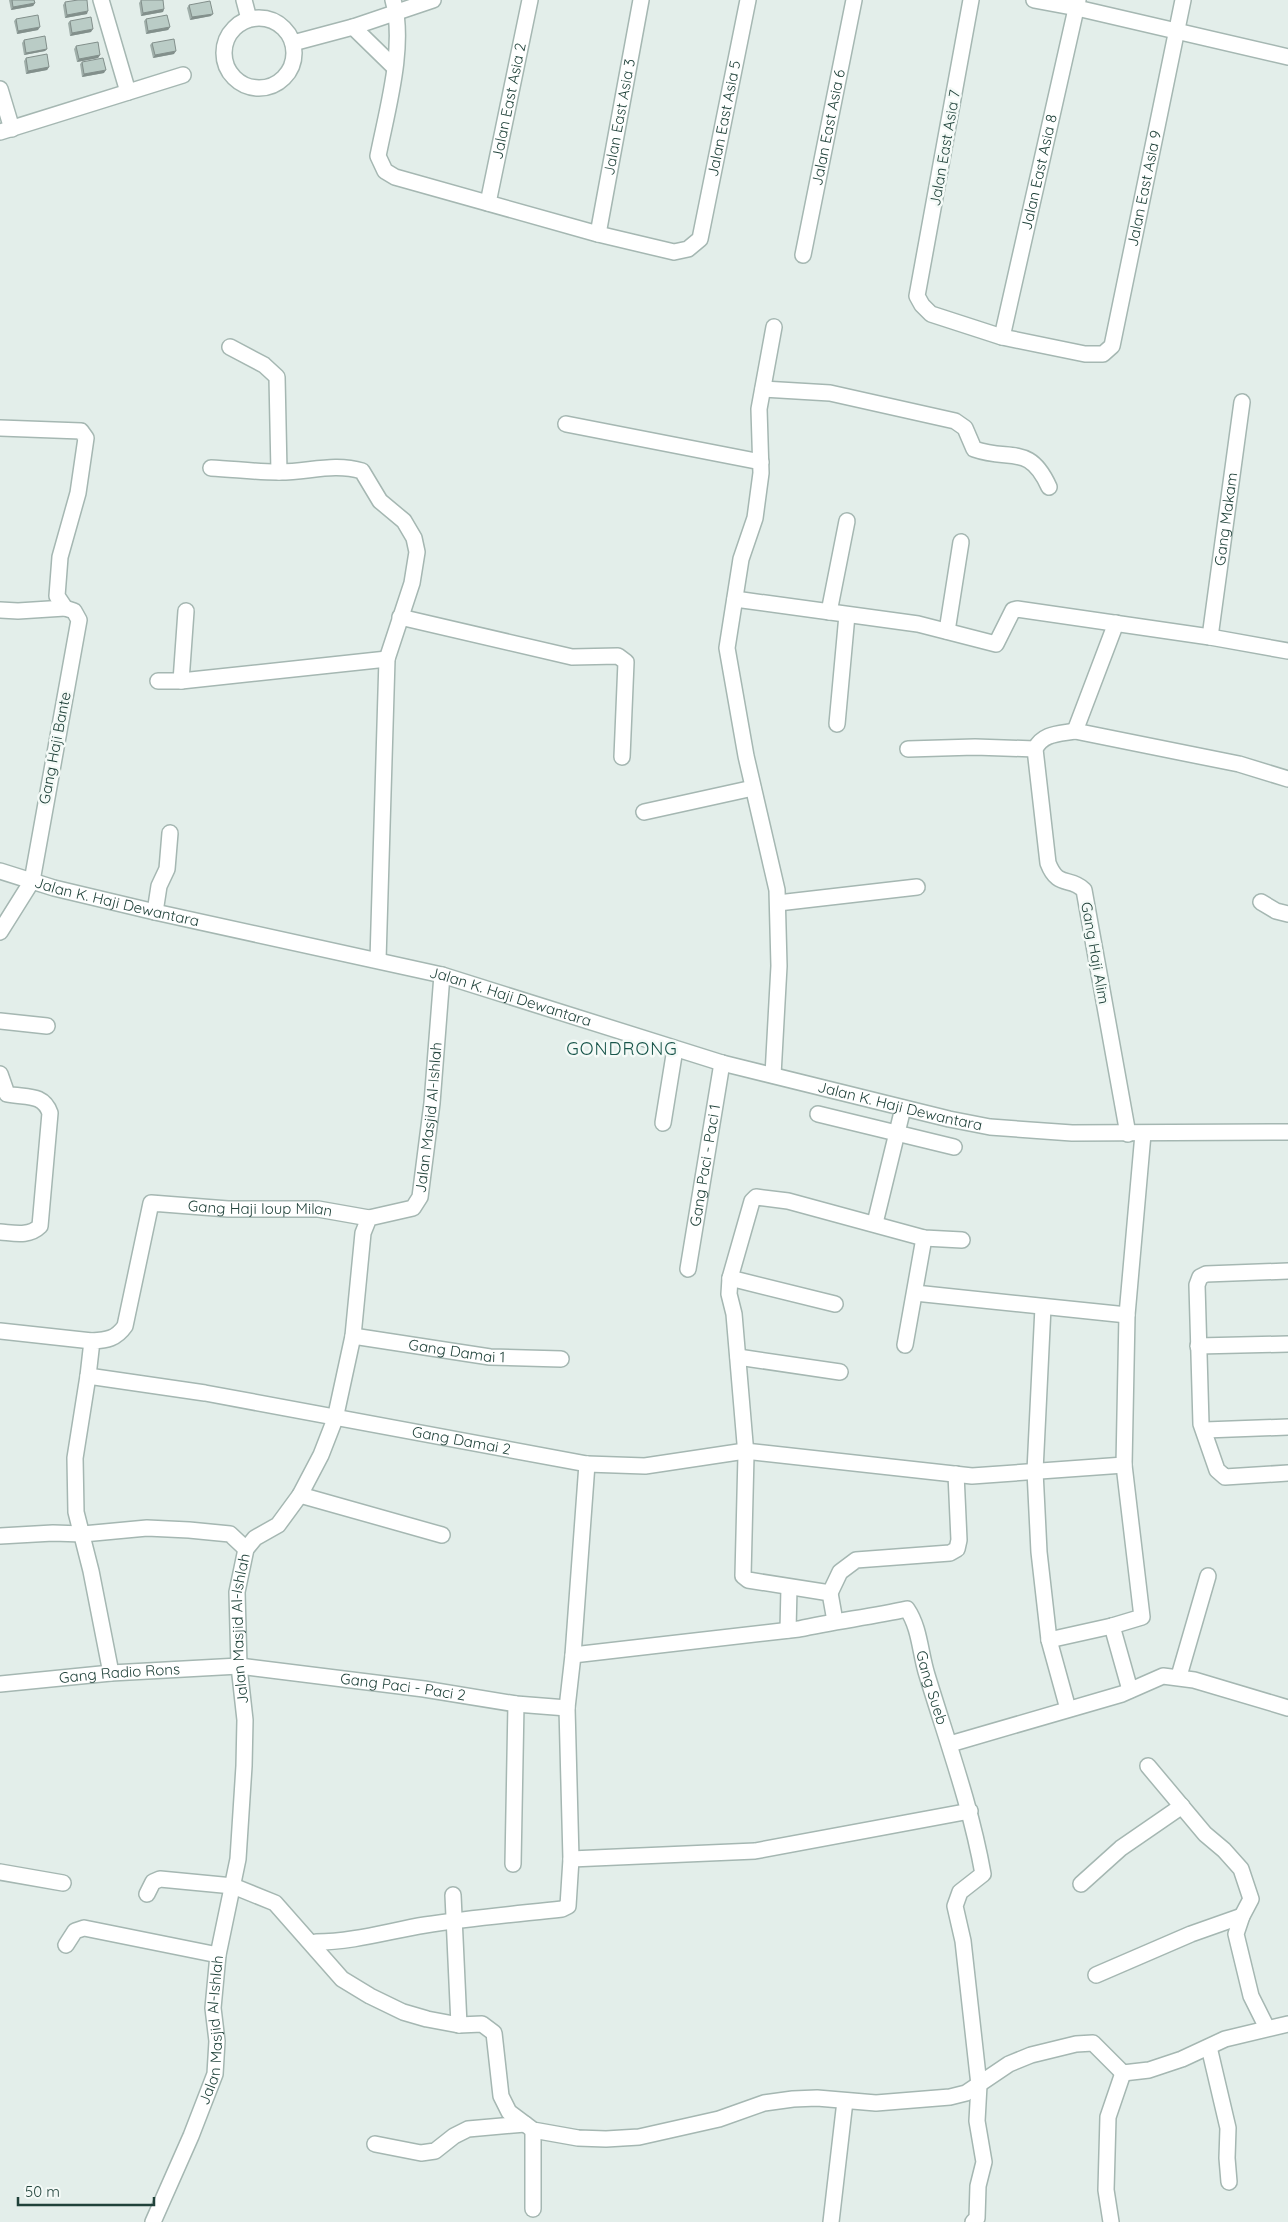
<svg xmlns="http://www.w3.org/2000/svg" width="1288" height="2222" font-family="Quicksand,sans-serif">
<rect width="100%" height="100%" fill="#e3eeea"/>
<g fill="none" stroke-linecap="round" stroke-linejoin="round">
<defs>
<g id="minor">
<polyline points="101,0 128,92"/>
<polyline points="244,0 249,19"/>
<path id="s1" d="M393,0C406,45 387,110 378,156L385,171L395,177L598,234L674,252L688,249L700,239L748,0"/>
<path id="s2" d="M971,0L917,296L922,305L931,314L1002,337L1085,354H1103L1112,346L1183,0"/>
<polyline points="1034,0 1077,8 1288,57"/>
<circle cx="259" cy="53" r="35"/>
<polyline points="353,27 394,67"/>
<polyline points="293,43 353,27 433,0"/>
<polyline points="0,89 12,129"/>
<polyline points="0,132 183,75"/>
<path id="s3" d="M488,203L530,0"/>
<path id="s4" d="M598,234L641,0"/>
<path id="s5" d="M803,255L854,0"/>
<path id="s6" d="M1002,337L1078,0"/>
<polyline points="230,347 264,365 277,377 279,472"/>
<path d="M763,389L830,393L955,421L965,428L974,449C1011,462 1029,443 1049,487"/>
<polyline points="566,424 761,462"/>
<polyline points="0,428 81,431 86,438 78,493 60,557 57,596 65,608 74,611 79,620 32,881 0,932"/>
<path d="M211,468C233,469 255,472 277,472C306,473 333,462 362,471L380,501L404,521L414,538L417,552L412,583L387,659L378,960"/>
<polyline points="735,599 918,624 996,644 1013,610 1017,609 1210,637 1288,651"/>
<polyline points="0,610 18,611 65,608"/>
<polyline points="829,612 847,521"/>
<polyline points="400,617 572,657 618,656 626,662 622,757"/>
<polyline points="947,631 961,542"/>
<path id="s7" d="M1210,637L1242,402"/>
<polyline points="158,681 181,681 387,659"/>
<polyline points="181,681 186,611"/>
<polyline points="837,724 847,615"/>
<polyline points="1075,731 1116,623"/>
<polyline points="908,749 975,747 1035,749"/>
<polyline points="644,812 753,788"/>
<path id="s8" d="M0,871L54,888L155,912L442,975L722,1063L949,1119L990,1127L1072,1133L1288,1132"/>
<polyline points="1261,902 1276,911 1288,914"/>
<polyline points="778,903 917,887"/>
<polyline points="155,912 159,886 167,869 170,833"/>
<polyline points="0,1021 47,1026"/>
<path d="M0,1074L7,1094C26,1098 43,1093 50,1113L40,1226C29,1237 14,1233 0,1232"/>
<polyline points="773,1075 779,966 777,890 746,756 727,648 741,559 755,518 761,473 759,409 774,327"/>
<polyline points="818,1114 954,1147"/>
<polyline points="663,1123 675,1049"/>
<path d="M1128,1134L1084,890C1070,876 1058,889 1048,863L1035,749C1043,733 1059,734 1075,731L1239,764L1288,779"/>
<polyline points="875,1223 903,1108"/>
<path id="s9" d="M688,1269L722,1063"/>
<polyline points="1288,1271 1206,1274 1200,1277 1197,1285 1201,1424 1217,1470 1225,1477 1288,1473"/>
<polyline points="730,1278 729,1294 734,1314 746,1455 743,1576 748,1580 830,1593 835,1621"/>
<polyline points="915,1293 1127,1315"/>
<polyline points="835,1304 730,1278 752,1201 756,1197 788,1201 924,1238 962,1240"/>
<polyline points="1043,1307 1035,1471 1039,1552 1049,1640 1068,1709"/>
<polyline points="0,1331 92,1341"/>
<path id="s10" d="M353,1336L490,1357L561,1359"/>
<polyline points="905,1345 924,1238"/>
<polyline points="1198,1346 1288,1344"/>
<polyline points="738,1357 840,1372"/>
<path id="s11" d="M88,1376L205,1393L587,1464L645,1466L745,1451L972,1476L1124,1465"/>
<polyline points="1205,1430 1288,1427"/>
<polyline points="300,1495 442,1535"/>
<polyline points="0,1536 53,1533 83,1534 147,1528 189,1530 230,1534 246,1549"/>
<polyline points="830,1593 840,1572 856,1560 950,1553 957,1549 959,1540 956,1474"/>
<polyline points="1112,1626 1130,1690"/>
<polyline points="788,1630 789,1588"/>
<polyline points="1049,1640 1112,1626 1142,1617 1124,1465 1127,1315 1143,1134"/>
<path id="s12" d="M573,1655L799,1629C835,1621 871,1617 907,1609C920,1628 920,1653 927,1675C947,1741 971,1806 983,1874L960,1892L955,1906L963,1941L979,2085L977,2121L984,2162L978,2186L977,2218L973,2222"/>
<path id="s13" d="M111,1673L91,1571L76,1512L75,1458L88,1376L92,1341C107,1340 116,1339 125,1326L151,1203L228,1209H318L369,1218"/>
<polyline points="1179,1676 1208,1576"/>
<path id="s14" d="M0,1684L111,1673L239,1666L424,1689L516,1704L567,1708"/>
<polyline points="950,1744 1122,1694 1163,1676 1194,1680 1288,1708"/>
<polyline points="1148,1766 1205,1834 1224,1850 1241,1869 1251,1899 1242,1916 1236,1934 1251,1996 1267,2028"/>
<polyline points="571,1859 755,1851 970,1811"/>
<polyline points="513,1864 516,1704"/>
<polyline points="0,1872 63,1883"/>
<polyline points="1081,1884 1121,1848 1182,1806"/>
<polyline points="147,1894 153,1882 160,1879 233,1886 275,1903 342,1979 370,1996 403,2012 427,2019 459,2025 482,2024 494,2033 501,2096 509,2112 533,2130 578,2138 606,2139 639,2137 719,2119 764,2103 793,2099 817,2098 876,2103 950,2097 966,2093 1009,2064 1031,2055 1076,2044 1093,2043 1123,2073 1149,2070 1182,2059 1225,2039 1288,2024"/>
<polyline points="453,1895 459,2025"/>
<path d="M316,1942C353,1942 389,1931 425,1925C470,1918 516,1914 562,1909L568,1906L571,1859L567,1708L573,1655L587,1464"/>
<polyline points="66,1945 75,1931 84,1928 218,1955"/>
<polyline points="1096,1975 1191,1934 1242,1916"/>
<polyline points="1209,2047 1228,2128 1227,2158 1229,2182"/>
<polyline points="533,2130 533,2209"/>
<polyline points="375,2144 421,2153 435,2151 454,2136 468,2129 525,2124"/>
<path id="s15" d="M153,2222L191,2136L215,2074L217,2041L213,2008L218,1955L238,1859L244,1766L245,1720L239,1666L237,1592L246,1549L255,1538L278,1525L300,1495L321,1455L335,1419L353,1336L363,1233L369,1218L413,1208L420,1197L432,1103L442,975"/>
<polyline points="831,2222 845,2101"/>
<polyline points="1111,2222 1106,2190 1108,2117 1123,2073"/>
</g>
</defs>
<!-- minor casing -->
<use href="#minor" stroke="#a5b7b2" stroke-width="18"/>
<!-- minor -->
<use href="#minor" stroke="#fff" stroke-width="15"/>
</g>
<!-- wall -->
<g fill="#a0afaa">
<polygon points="9,0 34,0 35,3 33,6 11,10"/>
<polygon points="141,0 164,9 163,12 141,16 139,3"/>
<polygon points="65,2 87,14 65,18 63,5"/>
<polygon points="189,5 211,16 190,20 187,8"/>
<polygon points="16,19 38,30 17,34 14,21"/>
<polygon points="146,19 170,27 168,30 146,34 144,21"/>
<polygon points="70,21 91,32 70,36 68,23"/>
<polygon points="24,40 47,49 45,51 24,55 22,43"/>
<polygon points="152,43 174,54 153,58 150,45"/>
<polygon points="76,46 100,55 98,58 77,62 74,49"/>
<polygon points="26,58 49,67 47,70 26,74 24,61"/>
<polygon points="82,62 104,73 82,77 80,64"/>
</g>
<!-- shaded-wall -->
<g fill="#828f8b">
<polygon points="35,3 33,6 11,10 13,7"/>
<polygon points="164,9 163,12 141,16 143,13"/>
<polygon points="88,11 87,14 65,18 67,15"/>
<polygon points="213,14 211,16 190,20 192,17"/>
<polygon points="40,27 38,30 17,34 18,31"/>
<polygon points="170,27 168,30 146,34 148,31"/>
<polygon points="93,29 91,32 70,36 72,33"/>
<polygon points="47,49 45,51 24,55 26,53"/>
<polygon points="176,51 174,54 153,58 155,55"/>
<polygon points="100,55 98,58 77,62 79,59"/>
<polygon points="49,67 47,70 26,74 28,71"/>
<polygon points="106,70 104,73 82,77 84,74"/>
</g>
<!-- building -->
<g fill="#baccc6" stroke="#828f8b">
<polygon points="12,0 34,0 35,3 13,7"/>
<polygon points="78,0 87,0 88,11 67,15 65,2"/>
<polygon points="141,0 163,0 164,9 143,13"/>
<polygon points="210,1 213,14 192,17 189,5"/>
<polygon points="38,15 40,27 18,31 16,19"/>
<polygon points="167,15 170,27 148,31 146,19"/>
<polygon points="91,17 93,29 72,33 70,21"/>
<polygon points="45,36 47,49 26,53 24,40"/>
<polygon points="174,39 176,51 155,55 152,43"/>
<polygon points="98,42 100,55 79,59 76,46"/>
<polygon points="47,54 49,67 28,71 26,58"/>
<polygon points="103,58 106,70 84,74 82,62"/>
</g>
<g text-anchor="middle" stroke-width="5" stroke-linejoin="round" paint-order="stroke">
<!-- street labels -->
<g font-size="15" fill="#20423a" stroke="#f4faf7">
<text dy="5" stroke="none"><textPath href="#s3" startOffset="104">Jalan East Asia 2</textPath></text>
<text dy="5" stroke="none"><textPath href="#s4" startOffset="119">Jalan East Asia 3</textPath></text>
<text dy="5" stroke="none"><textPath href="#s1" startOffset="628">Jalan East Asia 5</textPath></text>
<text dy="5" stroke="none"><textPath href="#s5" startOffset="130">Jalan East Asia 6</textPath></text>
<text transform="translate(945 148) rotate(-80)" y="5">Jalan East Asia 7</text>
<text dy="5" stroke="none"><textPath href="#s6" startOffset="169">Jalan East Asia 8</textPath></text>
<text dy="5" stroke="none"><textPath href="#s2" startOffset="674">Jalan East Asia 9</textPath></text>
<text dy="5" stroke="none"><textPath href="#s7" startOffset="119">Gang Makam</textPath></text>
<text transform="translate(55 748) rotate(-79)" y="5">Gang Haji Bante</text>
<text dy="5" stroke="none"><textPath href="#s8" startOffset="121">Jalan K. Haji Dewantara</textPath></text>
<text transform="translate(1095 953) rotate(80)" y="5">Gang Haji Alim</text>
<text dy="5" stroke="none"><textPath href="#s8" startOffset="526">Jalan K. Haji Dewantara</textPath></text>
<text dy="5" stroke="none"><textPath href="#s8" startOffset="931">Jalan K. Haji Dewantara</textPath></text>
<text dy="5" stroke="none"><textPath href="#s15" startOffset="1194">Jalan Masjid Al-Ishlah</textPath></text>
<text dy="5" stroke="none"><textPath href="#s9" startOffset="105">Gang Paci - Paci 1</textPath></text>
<text dy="5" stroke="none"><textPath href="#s13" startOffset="610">Gang Haji Ioup Milan</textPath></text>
<text dy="5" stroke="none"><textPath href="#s10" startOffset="105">Gang Damai 1</textPath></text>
<text dy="5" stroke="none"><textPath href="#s11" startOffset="379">Gang Damai 2</textPath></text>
<text dy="5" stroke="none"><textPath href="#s15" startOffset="609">Jalan Masjid Al-Ishlah</textPath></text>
<text dy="5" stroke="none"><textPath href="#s14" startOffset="120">Gang Radio Rons</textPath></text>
<text dy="5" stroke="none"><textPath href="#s14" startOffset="405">Gang Paci - Paci 2</textPath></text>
<text dy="5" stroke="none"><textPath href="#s12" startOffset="420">Gang Sueb</textPath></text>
<text dy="5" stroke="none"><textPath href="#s15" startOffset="204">Jalan Masjid Al-Ishlah</textPath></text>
</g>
<!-- quarter labels -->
<g font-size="18" letter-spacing="1" fill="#19564b" stroke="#f4faf7">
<text x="622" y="1055">GONDRONG</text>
</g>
</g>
<!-- scale -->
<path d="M18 2197v8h136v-8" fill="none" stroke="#20423a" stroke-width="2.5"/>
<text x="25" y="2197" font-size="15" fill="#20423a" stroke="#f4faf7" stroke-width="4" paint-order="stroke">50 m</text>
</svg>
